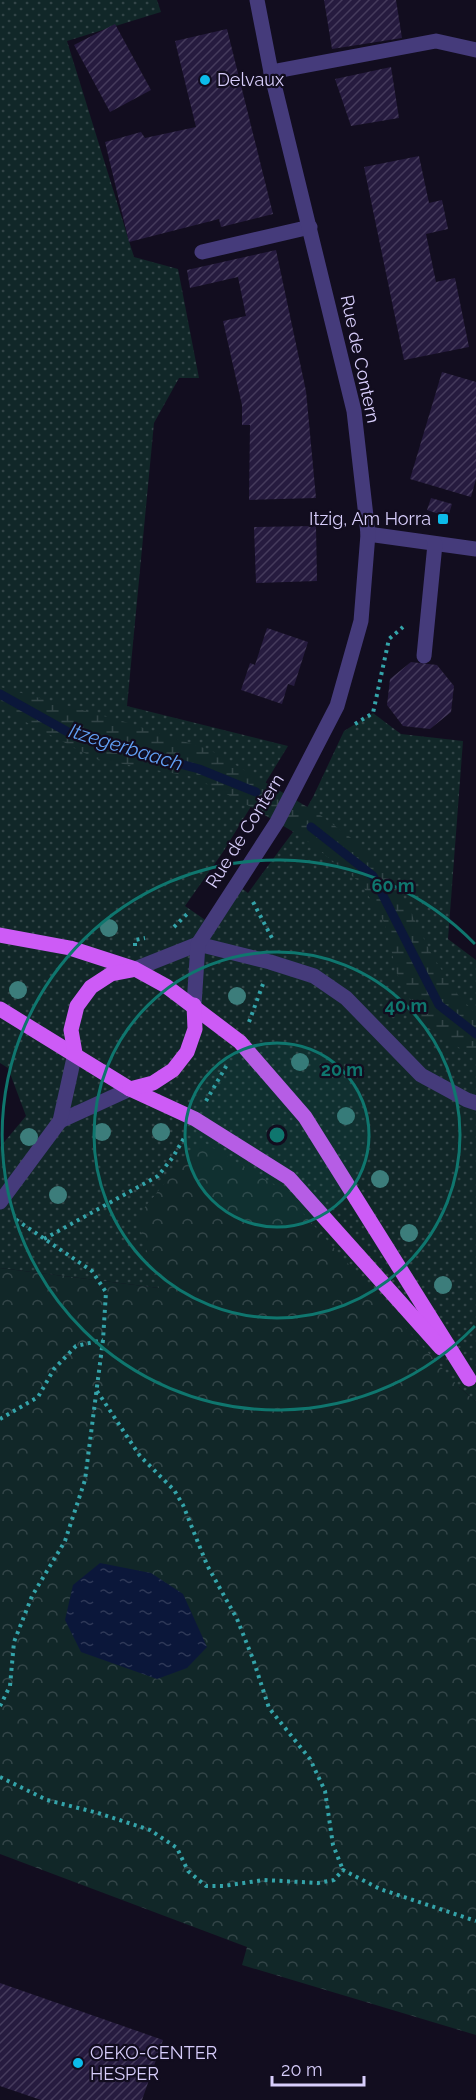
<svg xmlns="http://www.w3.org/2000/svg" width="476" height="2100" font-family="Raleway,sans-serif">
<defs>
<pattern id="green-dots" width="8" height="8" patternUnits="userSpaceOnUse" patternTransform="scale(1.5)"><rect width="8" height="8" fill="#112728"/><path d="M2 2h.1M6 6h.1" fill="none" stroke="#334548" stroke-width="1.8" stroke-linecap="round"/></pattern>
<pattern id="forest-crowns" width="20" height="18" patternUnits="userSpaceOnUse" patternTransform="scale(1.5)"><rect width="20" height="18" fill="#112728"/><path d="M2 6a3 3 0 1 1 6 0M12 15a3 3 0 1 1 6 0" fill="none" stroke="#334548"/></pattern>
<pattern id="wetland-marsh" width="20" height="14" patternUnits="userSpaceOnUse" patternTransform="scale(1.5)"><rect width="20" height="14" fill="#112728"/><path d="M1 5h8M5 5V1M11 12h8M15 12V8" fill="none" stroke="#334548"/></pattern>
<pattern id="water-ripples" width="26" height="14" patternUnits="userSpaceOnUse" patternTransform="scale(1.5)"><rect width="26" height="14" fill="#0b173a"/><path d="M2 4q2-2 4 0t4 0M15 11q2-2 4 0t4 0" fill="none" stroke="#2e3857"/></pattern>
<pattern id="building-hatch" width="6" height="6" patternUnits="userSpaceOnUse" patternTransform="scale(1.5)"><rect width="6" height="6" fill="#261b3f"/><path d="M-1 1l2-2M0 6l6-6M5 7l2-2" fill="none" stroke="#453b5c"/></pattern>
</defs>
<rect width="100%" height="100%" fill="#120d1f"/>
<!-- green -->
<polygon fill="url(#green-dots)" points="0,0 157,0 161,12 67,41 134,257 178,269 199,378 179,378 154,423 127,706 288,746 223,852 185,906 211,924 236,884 248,893 293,832 313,797 344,731 373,713 401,734 463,741 448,939 476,960 476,1402 459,1387 159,1288 0,1268 0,1147 26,1116 8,1068 0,1063"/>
<!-- forest -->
<polygon fill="url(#forest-crowns)" points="200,1140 281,1189 459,1387 476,1402 476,2035 242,1965 247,1947 0,1854 0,1268 159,1288 136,1218"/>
<!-- wetland -->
<polygon fill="url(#wetland-marsh)" points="0,687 125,722 210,750 316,812 350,837 398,887 432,955 458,995 476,1014 476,1055 469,1054 424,1025 397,974 385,924 361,883 302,837 251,807 194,777 96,759 20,719 0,701"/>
<!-- water -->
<polygon fill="url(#water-ripples)" points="100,1563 151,1573 183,1594 207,1647 187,1668 157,1679 81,1652 65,1620 73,1585"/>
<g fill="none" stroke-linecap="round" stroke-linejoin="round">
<!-- stream -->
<g stroke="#0b173a" stroke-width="9">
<polyline points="0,694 75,736 199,769 256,792"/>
<polyline points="311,827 373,876 439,1005 476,1034"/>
</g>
</g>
<!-- building -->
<g fill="url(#building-hatch)">
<polygon points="324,0 396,0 402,38 332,49"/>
<polygon points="115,24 151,90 110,112 74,45"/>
<polygon points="227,29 273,214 221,227 219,219 129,242 105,142 141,132 145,138 196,127 175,41"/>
<polygon points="391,67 399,118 351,126 335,79"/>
<polygon points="419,156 429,203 442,200 448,229 426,234 436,282 455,278 469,347 404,360 364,167"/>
<polygon points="276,250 306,391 316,498 249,500 250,425 242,425 242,405 223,321 246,316 238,277 190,288 187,270"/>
<polygon points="442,372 476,382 476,479 471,497 410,479"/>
<polygon points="431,498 452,504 448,517 427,510"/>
<polygon points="316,526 317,581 256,583 254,527"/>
<polygon points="267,628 308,642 294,686 288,684 282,704 241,690 250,663 255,665"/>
<polygon points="411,662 437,665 454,686 451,712 430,729 403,726 387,705 390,679"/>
<polygon points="0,1983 163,2040 142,2100 41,2100 0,2086"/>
</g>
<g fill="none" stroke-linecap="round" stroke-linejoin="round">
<!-- path -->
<g stroke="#34a4aa" stroke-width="4" stroke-dasharray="3 4.5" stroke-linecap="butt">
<polyline points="355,724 373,713 389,639 403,627"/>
<polyline points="253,902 273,940"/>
<polyline points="174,927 188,913"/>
<polyline points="135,946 135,940 145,938"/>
<polyline points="249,1022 263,984"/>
<polyline points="206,1101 228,1063"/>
<polyline points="44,1239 158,1176 173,1157 184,1138"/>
<polyline points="97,1391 140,1456 174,1490 183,1505 207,1565 237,1619 253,1659 269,1708 310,1759 325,1791 333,1845 343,1870"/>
<polyline points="0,1419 38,1397 54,1369 76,1346 103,1340"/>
<polyline points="0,1706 10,1686 14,1642 32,1596 65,1541 85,1480 103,1340 106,1292 92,1271 15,1219"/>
<polyline points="0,1777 47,1800 98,1813 150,1830 177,1848 188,1871 206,1886 223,1886 264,1880 318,1883 334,1880 343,1870 380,1889 476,1921"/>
</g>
<!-- minor -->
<g stroke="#453b7b" stroke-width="15">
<polyline points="271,72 436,41 476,50"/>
<polyline points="202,252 310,227"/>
<polyline points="368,534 476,549"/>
<polyline points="424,656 435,544"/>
<polyline points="198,944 270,962 314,976 346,998 421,1075 467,1100 476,1103"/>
<polyline points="135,969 198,944"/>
<polyline points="194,1005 198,944 277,822 337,706 361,621 368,534 354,411 271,72 257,0"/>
<polyline points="60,1121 130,1089"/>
<polyline points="0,1202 60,1121 75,1053"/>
</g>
<!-- major -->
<g stroke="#cd5bf6" stroke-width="15">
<polyline points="0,935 70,948 135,969 166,986 240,1042 305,1117 469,1379"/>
<polyline points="0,1009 130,1089 195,1119 289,1178 441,1348"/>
<polyline points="75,1053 71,1030 77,1006 91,987 111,974 132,970"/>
<polyline points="130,1089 153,1083 173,1070 187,1052 195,1029 194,1005"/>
</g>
</g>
<!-- trees -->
<g fill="#3c7d7b">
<circle cx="109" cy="928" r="9"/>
<circle cx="18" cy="990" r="9"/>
<circle cx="237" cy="996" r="9"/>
<circle cx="300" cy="1062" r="9"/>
<circle cx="346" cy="1116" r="9"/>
<circle cx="102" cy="1132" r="9"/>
<circle cx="161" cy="1132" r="9"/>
<circle cx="29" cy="1137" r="9"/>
<circle cx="380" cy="1179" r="9"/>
<circle cx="58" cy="1195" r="9"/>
<circle cx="409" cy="1233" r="9"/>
<circle cx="443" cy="1285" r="9"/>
</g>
<!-- distance rings -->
<circle cx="277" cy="1135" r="92" fill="#0f766e" fill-opacity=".12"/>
<g fill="none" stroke="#0f766e" stroke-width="3">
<circle cx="277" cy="1135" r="92"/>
<circle cx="277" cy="1135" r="183"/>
<path d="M475 1326A275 275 0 1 1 475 944"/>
</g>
<!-- markers -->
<g fill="#0cbbea" stroke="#120d1f" stroke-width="2">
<circle cx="205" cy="80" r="6"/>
<rect x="437" y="513" width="12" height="12" rx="3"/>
<circle cx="78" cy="2063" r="6"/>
</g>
<g text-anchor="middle" stroke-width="4.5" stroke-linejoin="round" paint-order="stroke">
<!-- poi labels -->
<g font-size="18" fill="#d8cefc" stroke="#120d1f" text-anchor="start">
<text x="217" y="86">Delvaux</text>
<text x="431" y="525" text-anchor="end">Itzig, Am Horra</text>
<text x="90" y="2059">OEKO-CENTER<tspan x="90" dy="21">HESPER</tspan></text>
</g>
<!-- street labels -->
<g font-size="18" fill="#d8cefc" stroke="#120d1f">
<text transform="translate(360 359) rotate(78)" y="6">Rue de Contern</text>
<text transform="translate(245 831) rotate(-58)" y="6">Rue de Contern</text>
</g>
<!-- water labels -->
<g font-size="20" font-style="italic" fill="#62a1f7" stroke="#120d1f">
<text transform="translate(126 747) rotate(17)" y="7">Itzegerbaach</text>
</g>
</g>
<circle cx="277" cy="1135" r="9" fill="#0f766e" stroke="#120d1f" stroke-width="3"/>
<g font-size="18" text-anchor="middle" font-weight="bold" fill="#0f766e" stroke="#120d1f" stroke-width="4.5" stroke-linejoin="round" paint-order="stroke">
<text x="393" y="892">60 m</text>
<text x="406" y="1012">40 m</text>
<text x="342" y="1076">20 m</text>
</g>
<!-- scale -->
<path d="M272 2076v9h92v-9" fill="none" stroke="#d8cefc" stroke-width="3"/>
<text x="281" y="2076" font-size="18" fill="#d8cefc" stroke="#120d1f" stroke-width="4.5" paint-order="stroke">20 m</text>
</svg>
